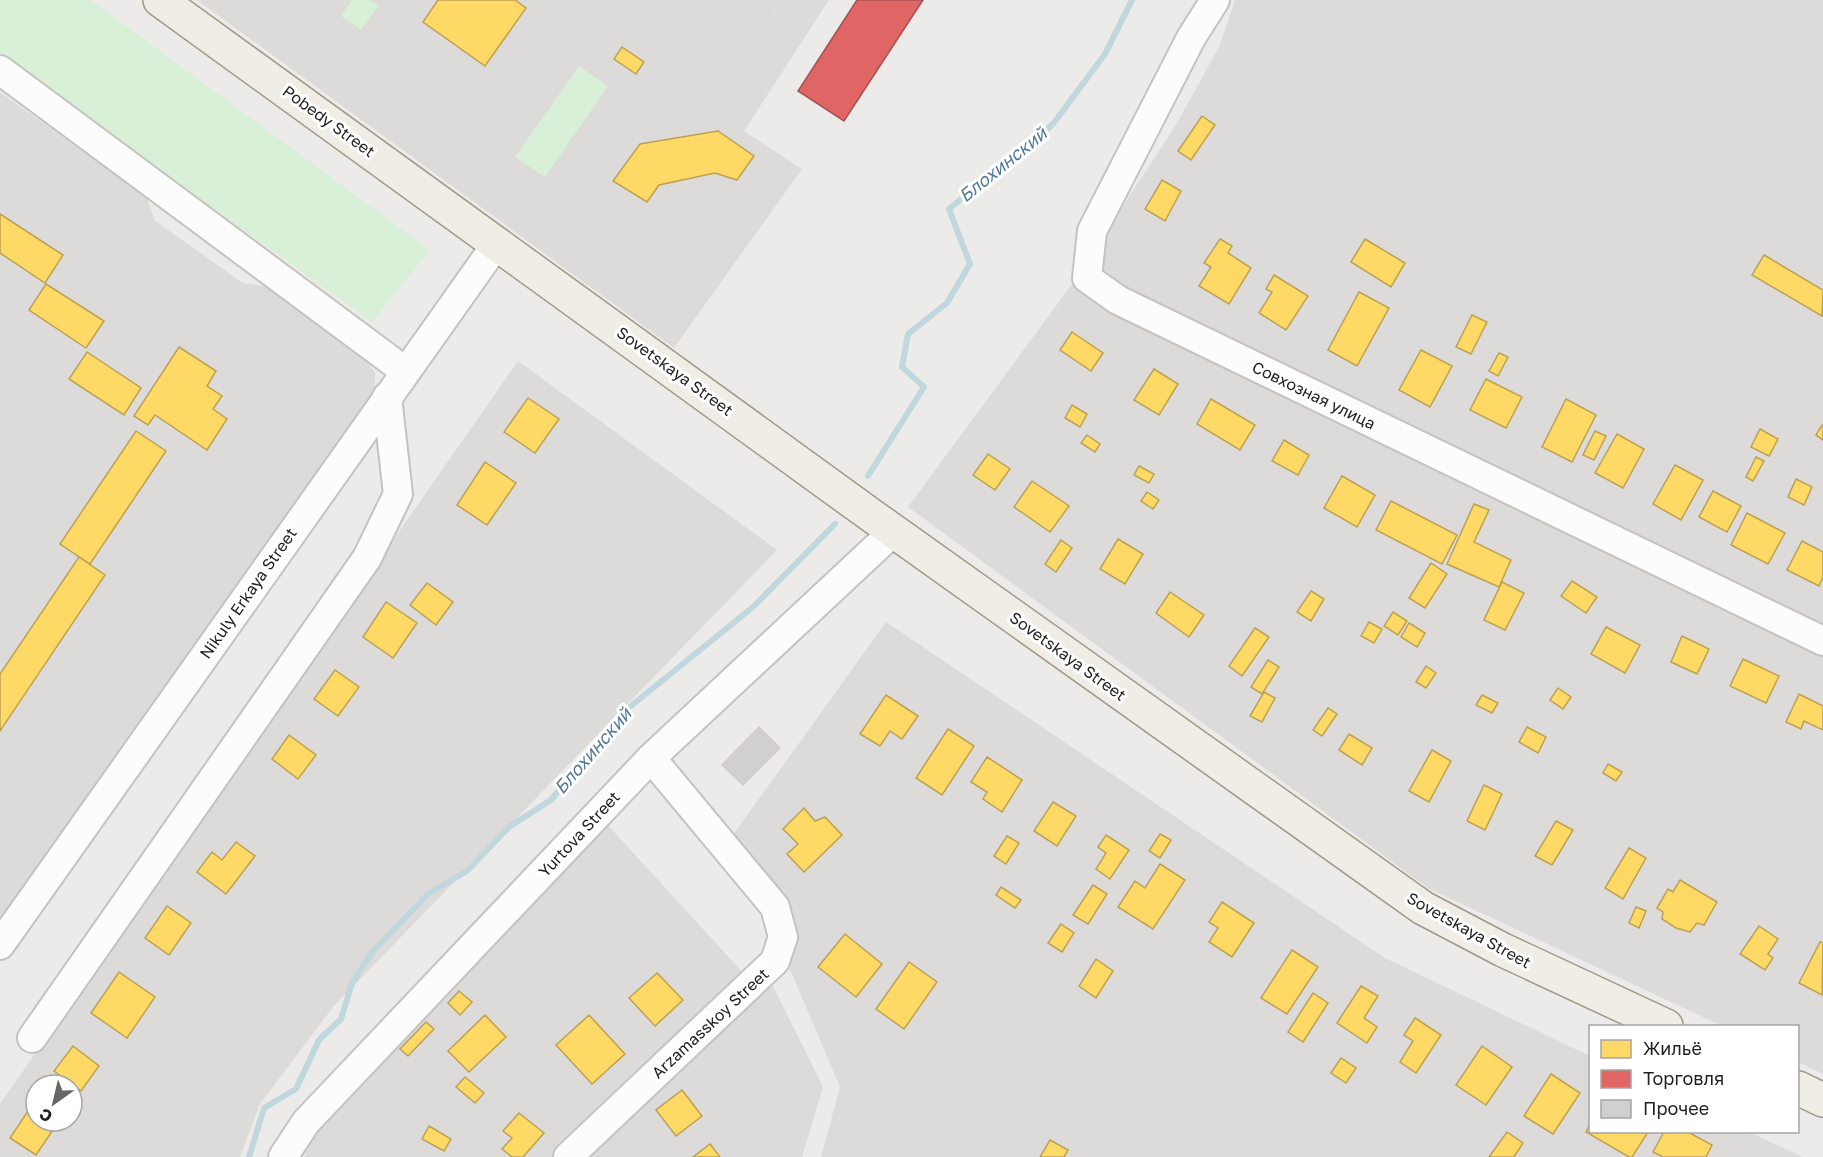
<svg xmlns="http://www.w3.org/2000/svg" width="1823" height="1157" font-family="'Golos Text',sans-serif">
<rect width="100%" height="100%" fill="#edebe9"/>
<!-- residential -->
<g fill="#dcdbda" fill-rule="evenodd">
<polygon points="197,0 829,0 744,131 802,169 674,348"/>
<polygon points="1235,0 1823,0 1823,1074 1798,1062 1798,1026 1722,1026 1428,888 908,507 1072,284 1176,125 1220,45"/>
<polygon points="0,92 146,196 155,221 243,283 264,286 361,352 375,373 375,393 0,930"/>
<path d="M518,361L777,550L333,1007L260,1104L240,1157H0V1104ZM36,1085H72V1121H36Z"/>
<polygon points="886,622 1385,958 1590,1056 1590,1132 1749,1132 1803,1157 821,1157 840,1087 733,835"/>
<polygon points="604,821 746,976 551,1157 304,1157 317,1127"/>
<polygon points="769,978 823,1087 802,1157 572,1157"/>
</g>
<!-- park -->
<g fill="#d9f0d8">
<polygon points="0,0 91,0 430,250 372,322 0,56"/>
<polygon points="352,0 370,0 378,6 361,30 341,16"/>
<polygon points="579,66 608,86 545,177 515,157"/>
</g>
<!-- parking -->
<polygon fill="#dddcdc" points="780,0 802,0 771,45 756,34"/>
<!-- homes -->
<g fill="#ffd966" stroke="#bca151" stroke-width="1.5">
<polygon points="438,0 515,0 526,8 485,66 423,22"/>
<polygon points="622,47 644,62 636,74 614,59"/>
<polygon points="1202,116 1215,125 1191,160 1178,151"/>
<polygon points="718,131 754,156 737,180 715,173 659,185 647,202 613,181 640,144"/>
<polygon points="1162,180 1181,191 1165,221 1145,209"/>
<polygon points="0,214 63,255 45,283 0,253"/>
<polygon points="1220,239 1232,246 1228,253 1251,268 1229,304 1199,286 1211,267 1204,263"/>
<polygon points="1365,239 1405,263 1391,287 1351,262"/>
<polygon points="1764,255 1823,290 1822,316 1752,275"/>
<polygon points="1274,275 1308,296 1286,330 1259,313 1272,292 1266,289"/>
<polygon points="46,284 104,321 86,348 29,310"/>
<polygon points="1359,292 1389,308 1357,366 1328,350"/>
<polygon points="1472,315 1487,322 1471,354 1456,347"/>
<polygon points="1072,332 1103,353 1091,371 1060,350"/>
<polygon points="179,347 216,371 207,386 222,396 213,409 227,419 207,450 155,415 148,425 134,416"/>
<polygon points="1421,350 1452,366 1430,407 1399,390"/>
<polygon points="87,352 141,388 124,415 69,379"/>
<polygon points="1499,353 1508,357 1498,376 1489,371"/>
<polygon points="1154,369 1178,384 1159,415 1134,400"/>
<polygon points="1486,379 1522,397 1506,428 1470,410"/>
<polygon points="528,398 559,419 535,453 504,432"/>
<polygon points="1211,399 1255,425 1240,450 1197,424"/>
<polygon points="1566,399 1596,415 1572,462 1542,447"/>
<polygon points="1072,405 1087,414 1080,427 1065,418"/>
<polygon points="1822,425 1823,426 1823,440 1816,435"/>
<polygon points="1760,429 1778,439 1769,456 1751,447"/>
<polygon points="136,431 166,451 90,564 60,544"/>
<polygon points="1595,431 1606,436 1594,460 1583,455"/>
<polygon points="1617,434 1644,449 1623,488 1595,473"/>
<polygon points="1087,435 1100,444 1095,452 1081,443"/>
<polygon points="1284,440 1309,455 1298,475 1272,461"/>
<polygon points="988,454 1010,469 995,490 973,475"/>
<polygon points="1756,457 1764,461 1753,481 1746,477"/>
<polygon points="485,462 516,483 487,525 457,505"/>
<polygon points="1675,465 1703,480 1681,520 1653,504"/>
<polygon points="1139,466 1154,474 1149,483 1134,475"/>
<polygon points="1342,476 1375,495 1357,527 1324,508"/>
<polygon points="1796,479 1812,487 1804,505 1788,497"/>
<polygon points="1032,481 1069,506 1050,532 1014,507"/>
<polygon points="1713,491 1741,506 1727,532 1699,517"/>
<polygon points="1147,492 1159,500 1153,509 1141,501"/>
<polygon points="1391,501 1457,535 1442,564 1376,530"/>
<polygon points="1474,504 1489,510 1474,542 1511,560 1499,587 1447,564"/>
<polygon points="1747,513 1785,533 1768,564 1731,545"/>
<polygon points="1118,539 1143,554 1125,584 1100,569"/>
<polygon points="1061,540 1072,548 1056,572 1045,564"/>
<polygon points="1802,541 1823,552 1823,577 1819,586 1787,570"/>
<polygon points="79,557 105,575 0,731 0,674"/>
<polygon points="1431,563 1447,574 1425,608 1409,598"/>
<polygon points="1572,581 1597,597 1586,613 1561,596"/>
<polygon points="1502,582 1524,593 1505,630 1484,620"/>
<polygon points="427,583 453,602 436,625 410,605"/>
<polygon points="1311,591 1324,599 1311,621 1297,612"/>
<polygon points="1170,592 1204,615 1189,637 1156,613"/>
<polygon points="386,602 417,623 393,658 363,637"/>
<polygon points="1393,612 1407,621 1398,635 1384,626"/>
<polygon points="1369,622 1382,629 1374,643 1361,636"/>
<polygon points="1409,623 1425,633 1417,647 1401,637"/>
<polygon points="1606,627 1640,645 1625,673 1591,654"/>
<polygon points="1255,628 1269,637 1242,676 1229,666"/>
<polygon points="1682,636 1709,649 1697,674 1671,662"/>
<polygon points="1743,659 1779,676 1766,703 1730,686"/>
<polygon points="1268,660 1279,667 1262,694 1251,687"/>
<polygon points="1426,666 1436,673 1426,688 1416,682"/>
<polygon points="335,670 359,687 338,716 314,699"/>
<polygon points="1558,688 1571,697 1563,709 1550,700"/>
<polygon points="1264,692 1275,698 1262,722 1250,716"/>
<polygon points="1799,694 1823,706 1823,730 1804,721 1801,729 1786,722"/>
<polygon points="886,695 918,716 902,739 890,731 880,746 860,734"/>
<polygon points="1482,695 1498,703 1492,713 1476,705"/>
<polygon points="1328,708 1337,714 1322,736 1313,730"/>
<polygon points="1527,727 1546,737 1538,753 1519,742"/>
<polygon points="948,729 974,746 942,795 916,778"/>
<polygon points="1349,734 1372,748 1362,765 1339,750"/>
<polygon points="289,735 316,755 298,779 272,759"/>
<polygon points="1432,750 1451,761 1429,802 1409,791"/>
<polygon points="987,757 1022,780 1002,812 983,799 987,792 971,782"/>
<polygon points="1608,764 1622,772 1616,781 1603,773"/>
<polygon points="1484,785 1502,794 1485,830 1467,821"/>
<polygon points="1053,802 1076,816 1057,846 1034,831"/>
<polygon points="804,808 815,821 825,817 842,835 804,872 787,854 798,844 783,829"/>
<polygon points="1556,821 1573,830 1552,865 1535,856"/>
<polygon points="1160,834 1171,840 1160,858 1149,851"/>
<polygon points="1106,835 1129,850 1110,879 1096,869 1106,853 1098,847"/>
<polygon points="1007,836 1019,843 1006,864 994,856"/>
<polygon points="236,842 255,856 226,894 197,872 212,852 222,860"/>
<polygon points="1629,848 1646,858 1623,899 1605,888"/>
<polygon points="1160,864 1185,880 1153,929 1118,907 1135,881 1145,888"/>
<polygon points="1680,880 1717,902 1704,925 1697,923 1690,932 1676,928 1662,919 1663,912 1657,908 1668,889 1673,892"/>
<polygon points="1093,885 1107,894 1088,924 1073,915"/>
<polygon points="1001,887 1021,900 1015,908 996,895"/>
<polygon points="1222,902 1254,923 1232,957 1209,942 1218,928 1209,922"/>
<polygon points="167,906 191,923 169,955 145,938"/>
<polygon points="1636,907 1646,911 1639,928 1629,923"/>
<polygon points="1061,924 1074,933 1062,952 1048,943"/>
<polygon points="1759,926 1778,939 1768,954 1773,958 1765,970 1740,954"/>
<polygon points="845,934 882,964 856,997 818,967"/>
<polygon points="1820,942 1823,943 1822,995 1799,983"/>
<polygon points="1292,950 1318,967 1287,1014 1261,998"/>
<polygon points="1096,959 1113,971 1096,998 1079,986"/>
<polygon points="909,962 937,982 904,1029 876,1009"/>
<polygon points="119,972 155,997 127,1038 91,1013"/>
<polygon points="657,973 683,1000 655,1026 629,998"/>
<polygon points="1361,986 1378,996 1364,1018 1377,1027 1367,1043 1337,1023"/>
<polygon points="459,991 472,1002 460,1015 448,1003"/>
<polygon points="1313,993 1328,1003 1303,1042 1288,1032"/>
<polygon points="485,1015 506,1037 469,1072 448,1051"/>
<polygon points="589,1015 625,1054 592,1084 556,1045"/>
<polygon points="1415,1018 1441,1035 1416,1073 1400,1062 1413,1041 1404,1035"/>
<polygon points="426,1022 434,1029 408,1056 400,1049"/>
<polygon points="73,1046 99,1066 81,1091 54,1071"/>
<polygon points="1482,1046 1512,1067 1486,1105 1456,1085"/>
<polygon points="1341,1058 1356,1068 1346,1083 1331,1073"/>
<polygon points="1551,1074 1580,1093 1553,1134 1524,1116"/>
<polygon points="465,1077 484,1093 475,1103 456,1087"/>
<polygon points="682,1090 702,1116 676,1136 656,1110"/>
<polygon points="36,1099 36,1121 59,1121 36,1155 10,1138"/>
<polygon points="519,1113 544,1133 523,1157 512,1157 502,1149 512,1138 503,1131"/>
<polygon points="1590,1124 1590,1132 1648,1132 1632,1157 1629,1157 1586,1132"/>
<polygon points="429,1126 451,1139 444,1151 422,1139"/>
<polygon points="1507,1132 1523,1143 1514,1157 1489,1157"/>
<polygon points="1664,1132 1688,1132 1712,1145 1706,1157 1663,1157 1653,1152"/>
<polygon points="1050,1140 1068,1150 1064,1157 1040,1157"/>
<polygon points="710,1144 720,1157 693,1157"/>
</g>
<!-- shops -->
<polygon fill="#e06666" stroke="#a65151" stroke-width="1.5" points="857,0 923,0 844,121 798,91"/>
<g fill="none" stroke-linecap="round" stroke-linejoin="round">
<!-- stream -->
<g stroke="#bfd7dd" stroke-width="6">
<polyline points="868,476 924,387 902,367 908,334 947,303 970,264 949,209 1053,124 1105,54 1132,0"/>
<polyline points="249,1157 264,1108 296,1089 319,1040 341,1019 352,983 373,951 428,894 467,871 509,827 551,800 621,714 753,607 835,524"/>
</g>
</g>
<!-- building -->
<polygon fill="#d2d0ce" stroke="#d0cdca" stroke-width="1.5" points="759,727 780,748 743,785 722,765"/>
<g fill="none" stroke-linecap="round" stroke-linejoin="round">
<defs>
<g id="minor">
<polyline points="1215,0 1191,38 1092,231 1087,278 1118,300 1823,641"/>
<polyline points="0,70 405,371"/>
<polyline points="0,945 498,242"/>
<polyline points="32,1038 367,558 398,494 387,397"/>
<polyline points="283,1157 306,1122 651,758 894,531"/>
<polyline points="568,1157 775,961 783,937 775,907 651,758"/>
</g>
<g id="major">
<polyline points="160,0 875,518 1423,908 1503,950 1666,1026"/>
<polyline points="1798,1088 1823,1100"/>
</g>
</defs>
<!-- minor casing -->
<use href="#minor" stroke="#c4c3c2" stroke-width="32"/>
<!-- major casing -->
<use href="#major" stroke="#a29887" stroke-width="36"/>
<!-- minor -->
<use href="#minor" stroke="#fcfcfc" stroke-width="28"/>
<!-- major -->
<use href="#major" stroke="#f0ece6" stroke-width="33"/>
</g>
<g text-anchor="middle" stroke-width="6" stroke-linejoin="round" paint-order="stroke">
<!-- street labels -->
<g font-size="16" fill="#1f1f1f" stroke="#fff">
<text transform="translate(329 121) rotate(36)" y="6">Pobedy Street</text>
<text transform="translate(675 371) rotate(36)" y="6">Sovetskaya Street</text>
<text transform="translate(1314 395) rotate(26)" y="6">Совхозная улица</text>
<text transform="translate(248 593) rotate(-55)" y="6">Nikuly Erkaya Street</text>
<text transform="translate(1068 656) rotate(36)" y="6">Sovetskaya Street</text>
<text transform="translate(579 834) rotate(-47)" y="6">Yurtova Street</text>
<text transform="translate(1469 930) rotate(29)" y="6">Sovetskaya Street</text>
<text transform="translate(710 1023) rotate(-43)" y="6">Arzamasskoy Street</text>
</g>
<!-- water labels -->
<g font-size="18" font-style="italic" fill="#51799f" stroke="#fff">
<text transform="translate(1003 165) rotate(-39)" y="6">Блохинский</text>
<text transform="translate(593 751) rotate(-49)" y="6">Блохинский</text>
</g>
</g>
<!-- legend -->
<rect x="1589" y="1025" width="210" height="108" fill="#ffffff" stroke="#a5a5a5" stroke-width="1.5"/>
<rect x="1601" y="1040" width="30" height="18" fill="#ffd966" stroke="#a5a5a5" stroke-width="1.5"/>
<text x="1643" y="1055" font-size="18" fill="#1f1f1f">Жильё</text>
<rect x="1601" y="1070" width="30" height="18" fill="#e06666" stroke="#a5a5a5" stroke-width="1.5"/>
<text x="1643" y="1085" font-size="18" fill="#1f1f1f">Торговля</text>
<rect x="1601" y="1100" width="30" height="18" fill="#d2d0ce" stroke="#a5a5a5" stroke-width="1.5"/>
<text x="1643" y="1115" font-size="18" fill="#1f1f1f">Прочее</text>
<!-- north arrow -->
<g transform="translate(54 1103) rotate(214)"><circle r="28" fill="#ffffff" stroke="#a5a5a5" stroke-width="1.5"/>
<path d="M0-4.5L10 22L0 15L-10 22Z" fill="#676666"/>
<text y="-9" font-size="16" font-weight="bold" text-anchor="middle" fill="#1f1f1f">С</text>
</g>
</svg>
